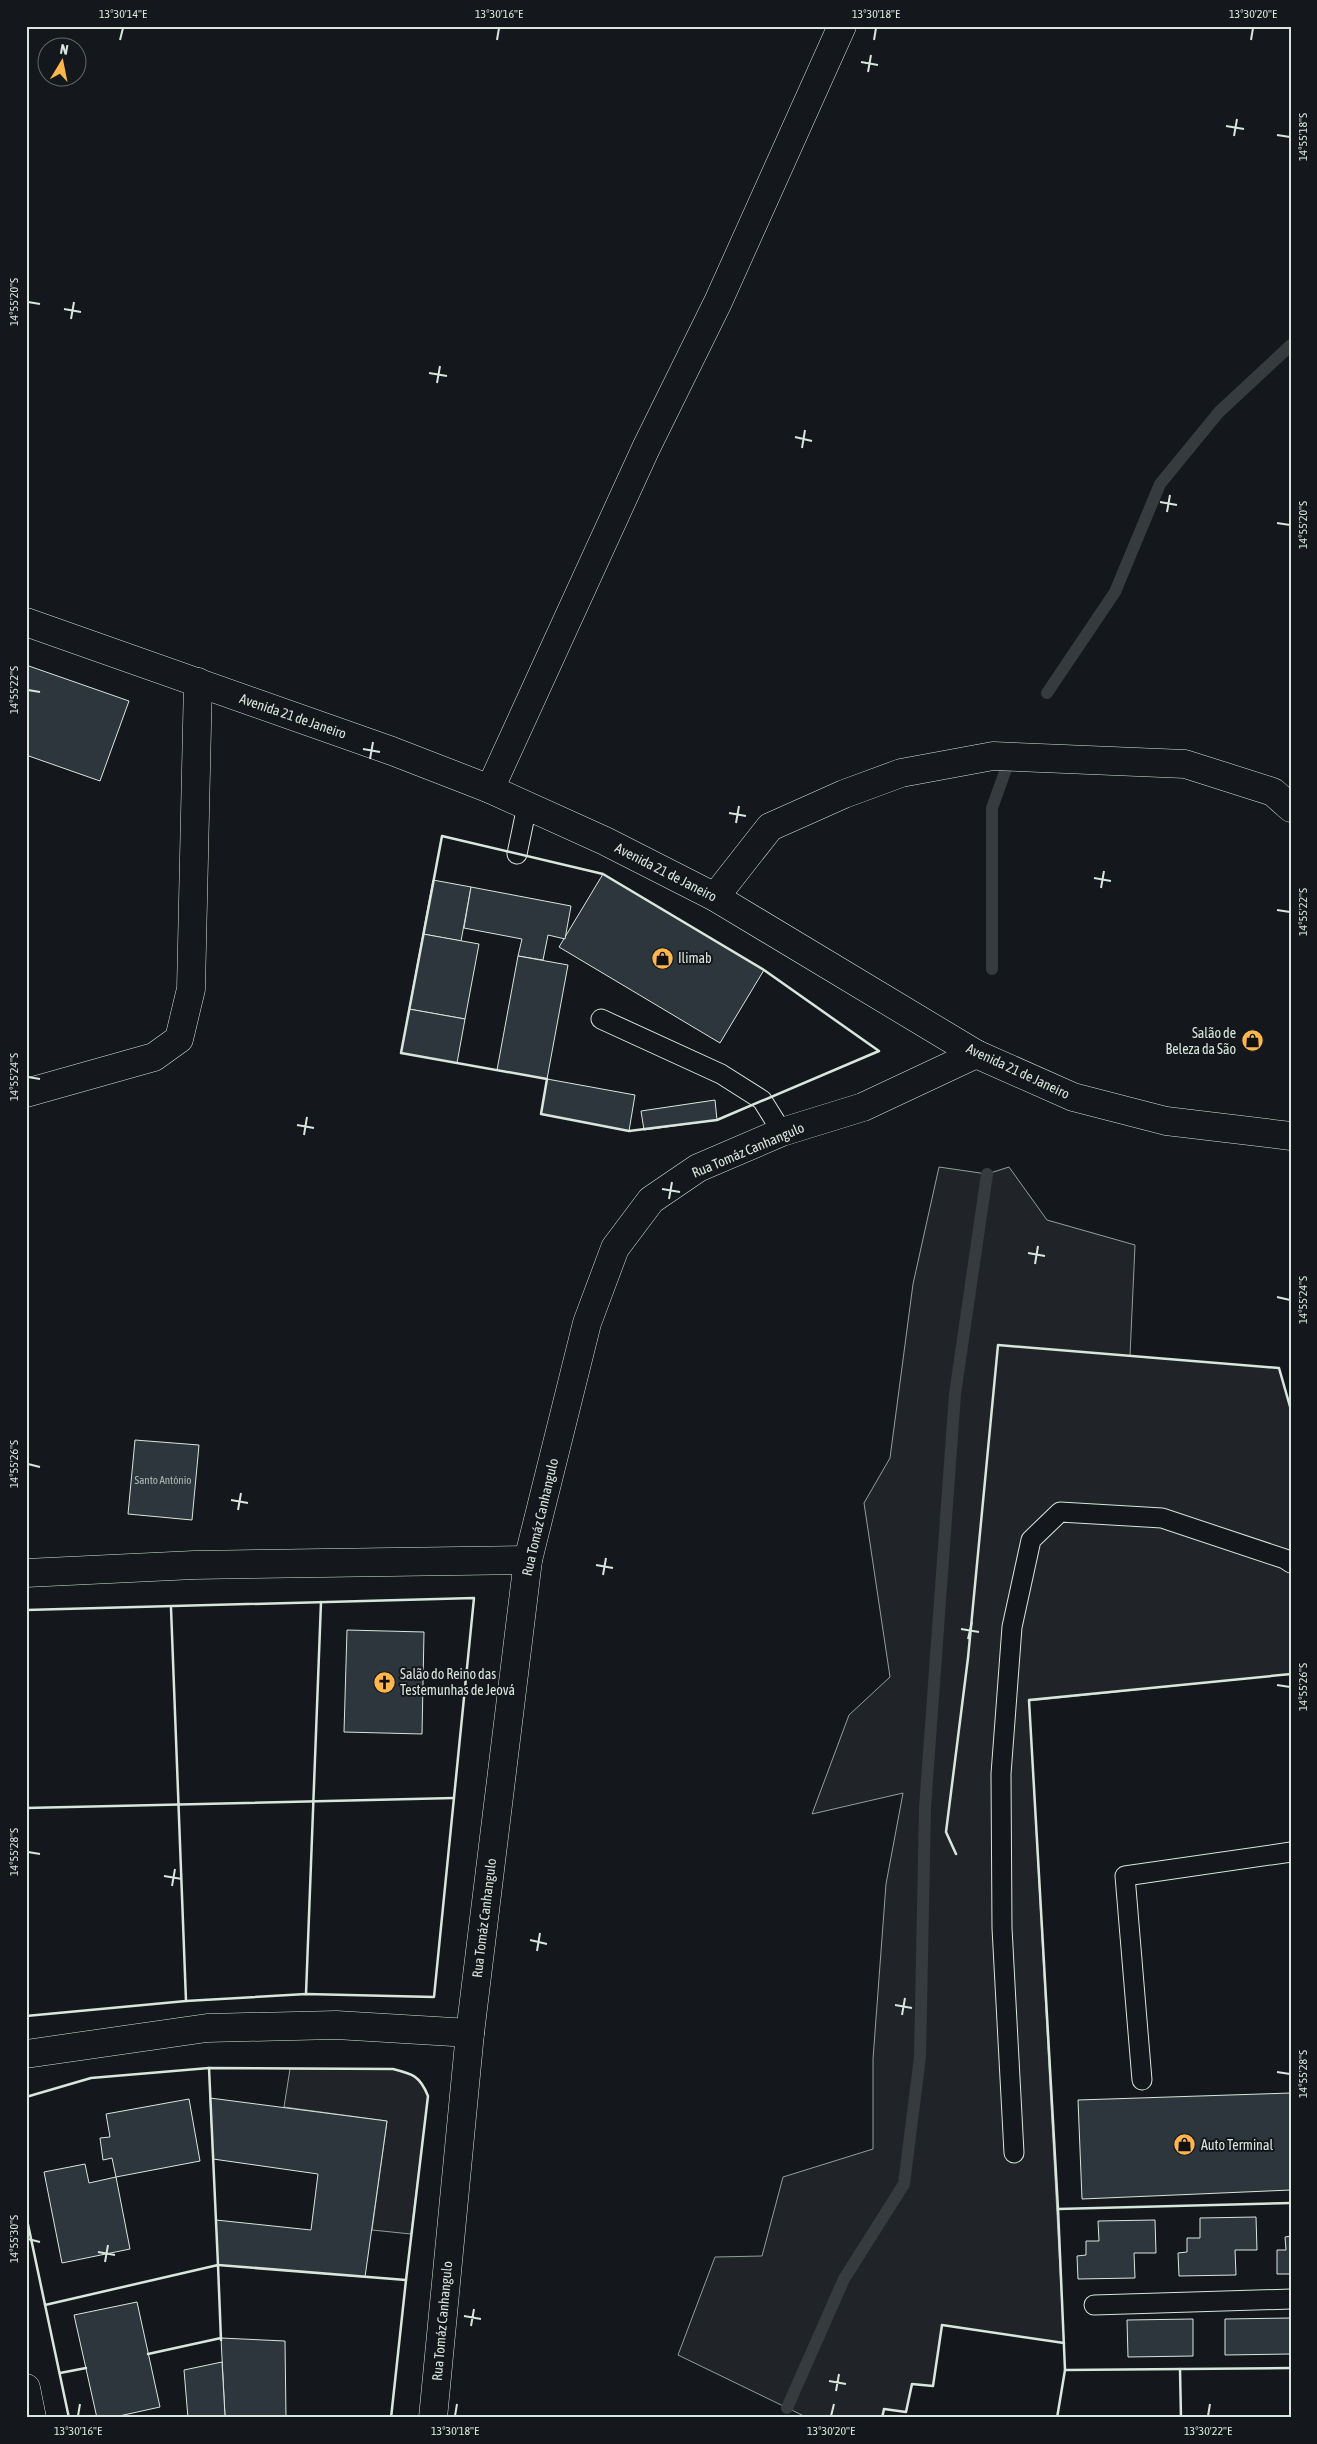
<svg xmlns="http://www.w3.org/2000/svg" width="1317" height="2444" font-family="'Asap Condensed',sans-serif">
<rect width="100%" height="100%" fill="#14181c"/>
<!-- green -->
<g fill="#202428" stroke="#939e99">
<polygon points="939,1167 987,1174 1009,1167 1047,1220 1135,1245 1130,1356 1279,1368 1291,1410 1291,1674 1029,1701 1064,2343 942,2325 933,2386 912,2384 906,2412 884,2409 882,2418 808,2418 678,2355 715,2257 762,2256 783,2177 873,2149 873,2059 886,1884 903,1793 812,1814 849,1715 890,1677 864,1503 890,1458 913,1284"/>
<path d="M290,2069H393C413,2074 420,2076 428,2096L411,2234L372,2230L387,2121L284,2107Z"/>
</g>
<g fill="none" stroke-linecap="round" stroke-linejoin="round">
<!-- stream -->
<g stroke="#363b3e" stroke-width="12">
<polyline points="1047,693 1115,592 1160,484 1219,412 1291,345"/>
<polyline points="992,969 992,808 1006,769"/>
<polyline points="787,2408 844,2279 904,2184 920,2057 925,1808 955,1394 987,1174"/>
</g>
</g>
<!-- building -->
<g fill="#2c363c" stroke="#d8e6dc">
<polygon points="26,665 129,701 100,781 26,755"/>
<polygon points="603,874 764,970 720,1043 559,947"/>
<polygon points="433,880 471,887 461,941 423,934"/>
<polygon points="471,887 571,906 565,939 548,935 543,960 518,956 522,939 464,928"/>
<polygon points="423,934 479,944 465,1019 409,1009"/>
<polygon points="518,956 568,965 547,1079 497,1070"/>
<polygon points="409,1009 465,1019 457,1063 401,1053"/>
<polygon points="547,1079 635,1095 629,1131 541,1114"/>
<polygon points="715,1100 717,1120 644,1130 641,1111"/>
<polygon points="135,1440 199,1445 192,1520 128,1514"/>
<polygon points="347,1630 424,1632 422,1734 344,1732"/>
<polygon points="1291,2093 1291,2190 1082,2199 1078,2100"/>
<polygon points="210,2098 387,2121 365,2277 218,2265 216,2220 311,2230 318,2174 213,2159"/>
<polygon points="189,2099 200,2161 116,2177 112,2158 103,2160 100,2138 110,2137 106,2114"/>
<polygon points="85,2164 89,2183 116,2177 130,2249 62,2263 44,2172"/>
<polygon points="1256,2217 1257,2250 1235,2250 1236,2275 1179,2276 1178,2253 1187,2252 1187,2238 1200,2238 1200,2218"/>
<polygon points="1155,2220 1156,2253 1134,2253 1135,2278 1078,2279 1077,2256 1086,2255 1086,2241 1099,2241 1098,2221"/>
<polygon points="1291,2236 1291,2274 1277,2274 1277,2250 1286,2250 1285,2237"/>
<polygon points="137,2302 160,2407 110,2418 97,2418 74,2315"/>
<polygon points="1290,2318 1290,2354 1225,2355 1225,2319"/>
<polygon points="1193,2319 1193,2356 1128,2357 1127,2320"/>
<polygon points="221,2338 285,2341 286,2418 225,2416"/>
<polygon points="222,2362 225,2416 188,2418 184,2370"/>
</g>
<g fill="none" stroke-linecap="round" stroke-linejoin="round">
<defs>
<g id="service">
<polyline points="517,854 527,806"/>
<polyline points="601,1019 721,1074 762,1100 782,1132"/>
<polyline points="1142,2080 1125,1876 1291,1852"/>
<polyline points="1014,2153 1002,1928 1001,1774 1012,1627 1031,1540 1060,1512 1162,1518 1285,1559 1291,1563"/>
<polyline points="1094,2305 1291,2299"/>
</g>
<g id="minor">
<polyline points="490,789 646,448 718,302 842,26"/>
<polyline points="715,897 770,827 844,794 901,773 993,756 1185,764 1273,792 1291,808"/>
<polyline points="26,1093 154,1057 179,1039 191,989 198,682"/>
<polyline points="26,1573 194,1565 528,1560"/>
<polyline points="26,2054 207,2028 336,2025 470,2033"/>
<polyline points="26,2388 32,2418"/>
<polyline points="433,2418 470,2033 528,1560 587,1323 615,1248 651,1200 698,1168 782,1132 863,1107 976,1054"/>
</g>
<polyline id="secondary" points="26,622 392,751 490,789 605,841 715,897 976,1054 1073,1097 1166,1121 1291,1136"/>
</defs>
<!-- service casing -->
<use href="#service" stroke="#d8e6dc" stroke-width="21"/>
<!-- minor casing -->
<use href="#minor" stroke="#d8e6dc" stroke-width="29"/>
<!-- secondary casing -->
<use href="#secondary" stroke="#d8e6dc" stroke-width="29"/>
<!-- service -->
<use href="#service" stroke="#14181c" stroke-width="19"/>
<!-- minor -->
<use href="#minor" stroke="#14181c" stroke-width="28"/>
<!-- secondary -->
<use href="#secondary" stroke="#14181c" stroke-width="28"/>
<!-- wall -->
<g stroke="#d8e6dc" stroke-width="2.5">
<polygon points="442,836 603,874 764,970 879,1051 717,1120 629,1131 541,1114 547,1079 401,1053"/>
<polyline points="171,1608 186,2001"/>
<polyline points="26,1610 474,1598 434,1997 306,1994 186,2001 26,2016"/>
<polyline points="1291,1674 1029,1700 1058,2209 1291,2203"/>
<polyline points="26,1808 454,1798"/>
<polyline points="956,1854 946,1832 968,1658 998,1345 1279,1368 1291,1410"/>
<polyline points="306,1994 321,1602"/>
<path d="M209,2068L393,2069C413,2074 420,2076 428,2096L406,2280L218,2265Z"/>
<polyline points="26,2097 91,2078 209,2068"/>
<polyline points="1058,2209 1065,2370 1291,2368"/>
<polyline points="26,2215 69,2418"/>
<polyline points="45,2305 218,2265 221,2340"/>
<polyline points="148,2354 221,2338"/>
<polyline points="1180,2369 1181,2418"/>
<polyline points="60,2373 86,2368"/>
<polyline points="391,2418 406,2280"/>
<polyline points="882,2418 884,2409 906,2412 912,2384 933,2386 942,2325 1064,2343"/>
<polyline points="1057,2418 1065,2370"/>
</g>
</g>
<!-- ticks -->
<path fill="none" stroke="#d8e6dc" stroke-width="2" d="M120,40L123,28M497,40L499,28M874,40L876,28M1251,40L1253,28M861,62L878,65M868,72L871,55M1226,126L1244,129M1277,135L1290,137M1234,136L1237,119M28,302L40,304M64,309L81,312M71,319L74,302M429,373L447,376M437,383L440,366M795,437L812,441M802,448L805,430M1160,502L1177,505M1167,512L1170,495M1277,523L1290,525M28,690L40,692M363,749L380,752M370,759L373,742M729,813L746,816M736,823L739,806M1094,878L1111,881M1101,888L1104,871M1277,910L1290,912M28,1077L40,1079M297,1125L314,1128M304,1135L307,1117M662,1189L680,1192M669,1199L672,1182M1028,1253L1045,1256M1035,1264L1038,1246M1277,1297L1290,1300M28,1464L40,1467M231,1500L248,1503M238,1510L241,1493M596,1565L613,1568M603,1575L606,1558M961,1629L979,1632M968,1639L972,1622M1277,1685L1290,1687M28,1852L40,1854M164,1876L182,1879M172,1886L175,1869M530,1940L547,1944M537,1951L540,1933M895,2005L912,2008M902,2015L905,1998M1277,2072L1290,2074M28,2239L40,2242M98,2252L115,2255M105,2262L108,2245M464,2316L481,2319M471,2326L474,2309M829,2381L846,2384M836,2391L839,2374M78,2416L80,2404M455,2416L457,2404M831,2416L834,2404M1208,2416L1210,2404"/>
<!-- icons -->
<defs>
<symbol id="shop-disc" viewBox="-11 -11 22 22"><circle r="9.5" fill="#ffb74d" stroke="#14181c"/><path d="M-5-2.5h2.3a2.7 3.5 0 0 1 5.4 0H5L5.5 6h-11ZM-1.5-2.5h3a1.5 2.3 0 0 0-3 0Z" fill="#111"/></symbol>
<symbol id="church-disc" viewBox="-11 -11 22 22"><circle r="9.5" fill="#ffb74d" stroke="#14181c"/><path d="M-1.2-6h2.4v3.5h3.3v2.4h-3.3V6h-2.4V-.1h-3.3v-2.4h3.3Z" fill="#111"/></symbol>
</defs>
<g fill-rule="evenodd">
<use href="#shop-disc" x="650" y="946" width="25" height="25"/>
<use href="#shop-disc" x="1240" y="1028" width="25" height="25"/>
<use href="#church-disc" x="372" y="1670" width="25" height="25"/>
<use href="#shop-disc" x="1172" y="2132" width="25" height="25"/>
</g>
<g text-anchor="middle" stroke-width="4" stroke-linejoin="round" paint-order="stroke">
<!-- number labels -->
<g font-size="11" fill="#adbab4">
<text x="163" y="1484">Santo António</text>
</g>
<!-- street labels -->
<g font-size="14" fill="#d8e6dc" stroke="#14181c">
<text transform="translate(293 716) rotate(19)" y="5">Avenida 21 de Janeiro</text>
<text transform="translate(666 872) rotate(27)" y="5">Avenida 21 de Janeiro</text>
<text transform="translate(1018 1071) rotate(25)" y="5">Avenida 21 de Janeiro</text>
<text transform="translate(748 1150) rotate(-23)" y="5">Rua Tomáz Canhangulo</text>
<text transform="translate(540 1517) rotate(-77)" y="5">Rua Tomáz Canhangulo</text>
<text transform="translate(484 1918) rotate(-83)" y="5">Rua Tomáz Canhangulo</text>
<text transform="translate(442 2321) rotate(-85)" y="5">Rua Tomáz Canhangulo</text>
</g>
<!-- poi labels -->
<g font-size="14" fill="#d8e6dc" stroke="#14181c" text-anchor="start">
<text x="678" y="963">Ilimab</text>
<text x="1236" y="1038" text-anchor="end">Salão de<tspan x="1236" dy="16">Beleza da São</tspan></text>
<text x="400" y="1679">Salão do Reino das<tspan x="400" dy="16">Testemunhas de Jeová</tspan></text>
<text x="1201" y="2150">Auto Terminal</text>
</g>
</g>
<!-- border -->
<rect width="1317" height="2444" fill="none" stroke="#14181c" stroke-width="55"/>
<!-- north arrow -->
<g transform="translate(62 62) rotate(10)"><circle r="24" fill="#14181c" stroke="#626a69"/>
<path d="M0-4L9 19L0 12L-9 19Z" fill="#ffb74d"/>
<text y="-8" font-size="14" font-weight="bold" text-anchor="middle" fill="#d8e6dc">N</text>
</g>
<rect x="28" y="28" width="1262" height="2388" fill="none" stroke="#d8e6dc" stroke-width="2"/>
<g font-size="12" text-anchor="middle" fill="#d8e6dc">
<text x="123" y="18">13°30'14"E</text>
<text x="499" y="18">13°30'16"E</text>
<text x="876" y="18">13°30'18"E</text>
<text x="1253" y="18">13°30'20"E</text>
<text transform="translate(1303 137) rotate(-90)" y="4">14°55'18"S</text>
<text transform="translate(14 302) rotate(-90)" y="4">14°55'20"S</text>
<text transform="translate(1303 525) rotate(-90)" y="4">14°55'20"S</text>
<text transform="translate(14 690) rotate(-90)" y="4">14°55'22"S</text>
<text transform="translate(1303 912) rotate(-90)" y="4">14°55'22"S</text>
<text transform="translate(14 1077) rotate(-90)" y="4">14°55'24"S</text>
<text transform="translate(1303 1300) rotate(-90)" y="4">14°55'24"S</text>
<text transform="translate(14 1464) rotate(-90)" y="4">14°55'26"S</text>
<text transform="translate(1303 1687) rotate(-90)" y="4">14°55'26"S</text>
<text transform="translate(14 1852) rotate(-90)" y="4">14°55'28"S</text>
<text transform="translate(1303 2074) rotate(-90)" y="4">14°55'28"S</text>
<text transform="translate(14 2239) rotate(-90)" y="4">14°55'30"S</text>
<text x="78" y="2435">13°30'16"E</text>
<text x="455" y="2435">13°30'18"E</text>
<text x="831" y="2435">13°30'20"E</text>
<text x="1208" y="2435">13°30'22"E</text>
</g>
</svg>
